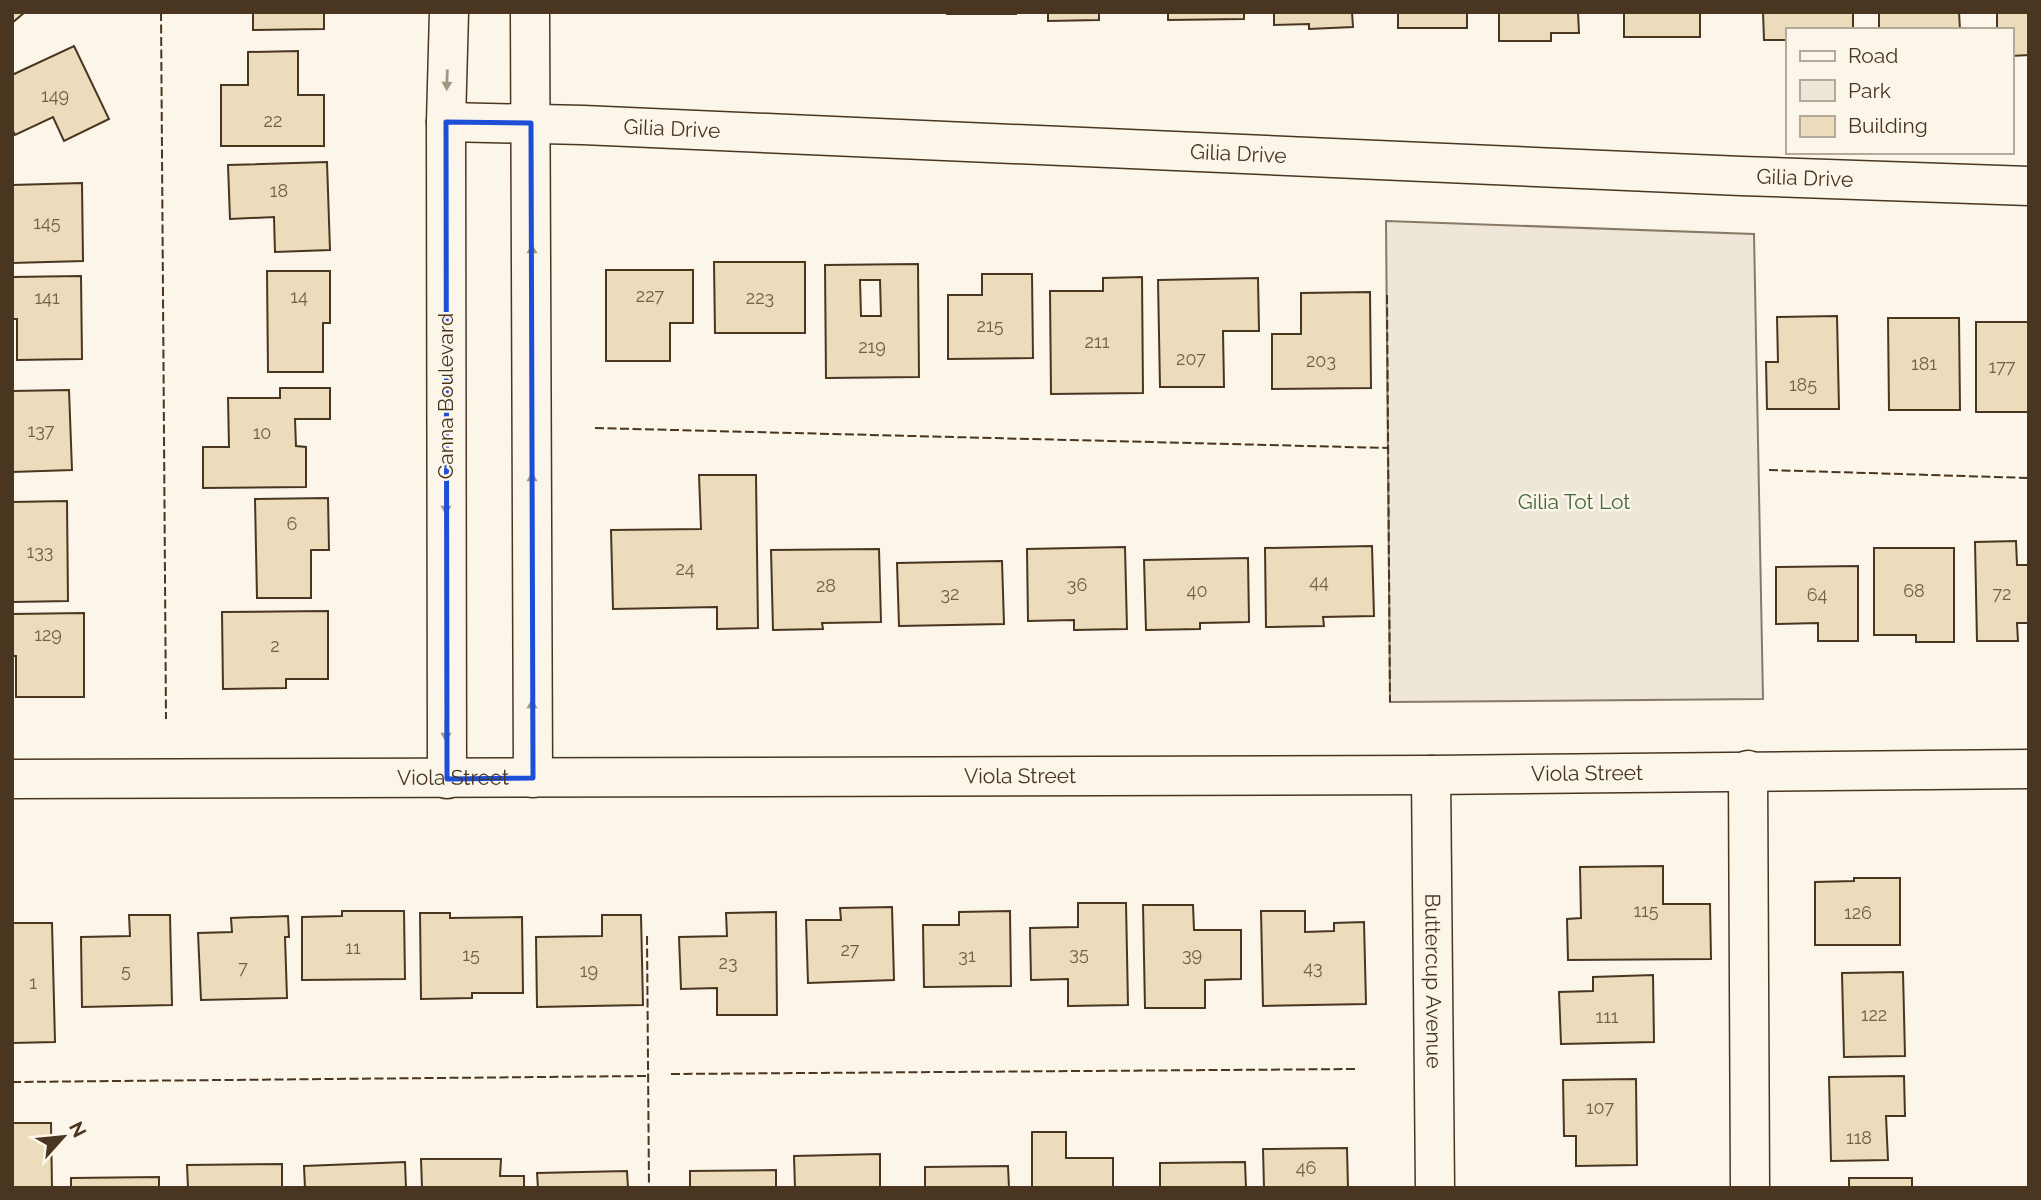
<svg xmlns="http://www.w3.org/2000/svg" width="2041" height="1200" font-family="Raleway,sans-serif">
<rect width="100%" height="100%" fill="#fbf6e9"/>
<!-- green -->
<polygon fill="#ede6d9" stroke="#887966" stroke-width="2" points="1386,221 1754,234 1763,699 1390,702"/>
<!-- building -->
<g fill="#ecdcbc" stroke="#4a3520" stroke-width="2" fill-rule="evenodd">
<polygon points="12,12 25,12 12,23"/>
<polygon points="253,12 324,12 324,29 253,30"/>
<rect x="947" y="12" width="69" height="2"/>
<polygon points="1048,12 1099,12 1099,20 1048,21"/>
<polygon points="1168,12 1244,12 1244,19 1168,20"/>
<polygon points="1274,12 1352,12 1353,27 1309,29 1309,24 1274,25"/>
<rect x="1398" y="12" width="69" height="16"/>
<polygon points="1499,12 1578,12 1579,33 1551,33 1551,41 1499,41"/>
<rect x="1624" y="12" width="76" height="25"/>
<polygon points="1763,12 1853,12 1853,30 1787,30 1787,40 1764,40"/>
<polygon points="1879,12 1959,12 1960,30 1879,30"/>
<polygon points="2029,12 2029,55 2011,56 2011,30 1997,30 1997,13"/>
<polygon points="74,46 109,119 64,141 53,117 15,135 12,129 12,75"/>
<polygon points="298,51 298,95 324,95 324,146 221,146 221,85 248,85 248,52"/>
<polygon points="327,162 330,250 275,252 274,217 230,219 228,165"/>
<polygon points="82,183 83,261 12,263 12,185"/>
<polygon points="714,262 805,262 805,333 715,333"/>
<path d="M918,264L919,377L826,378L825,265ZM860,280H880L881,316H861Z"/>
<polygon points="606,270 693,270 693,323 670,323 670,361 606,361"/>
<polygon points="267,271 330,271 330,323 323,323 323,372 268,372"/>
<polygon points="982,274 1032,274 1033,358 948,359 948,295 982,295"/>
<polygon points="81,276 82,359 17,360 17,319 12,319 12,277"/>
<polygon points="1142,277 1143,393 1051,394 1050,291 1103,291 1103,278"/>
<polygon points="1258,278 1259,331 1223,331 1224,387 1160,387 1158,280"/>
<polygon points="1370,292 1371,388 1272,389 1272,334 1301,334 1301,293"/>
<polygon points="1837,316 1839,409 1767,409 1766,362 1778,362 1777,317"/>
<polygon points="1888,318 1959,318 1960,410 1889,410"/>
<rect x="1976" y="322" width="53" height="90"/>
<polygon points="280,388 330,388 330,419 295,419 296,446 306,447 306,487 203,488 203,447 229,447 228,398 280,398"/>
<polygon points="69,390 72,470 12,472 12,391"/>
<polygon points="699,475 756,475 758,628 717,629 717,607 613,609 611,530 701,529"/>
<polygon points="328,498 329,550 311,550 311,598 257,598 255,499"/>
<polygon points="67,501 68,601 12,602 12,502"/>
<polygon points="2016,541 2017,565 2029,565 2029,623 2017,623 2018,641 1977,641 1975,542"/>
<polygon points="1372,546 1374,616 1323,617 1324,626 1266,627 1265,548"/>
<polygon points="1125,547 1127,629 1074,630 1074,620 1028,621 1027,549"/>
<polygon points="1874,548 1954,548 1954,642 1916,642 1916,635 1874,635"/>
<polygon points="879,549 881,622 822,623 823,629 773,630 771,550"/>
<polygon points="1248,558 1249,622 1200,623 1200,629 1146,630 1144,560"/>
<polygon points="1002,561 1004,624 899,626 897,563"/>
<polygon points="1858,566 1858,641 1818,641 1818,623 1776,624 1776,567"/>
<polygon points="328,611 328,679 286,679 286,688 223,689 222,612"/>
<polygon points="84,613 84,697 16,697 16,656 12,656 12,614"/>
<polygon points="1663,866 1663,904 1710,904 1711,959 1568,960 1567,919 1581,918 1580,867"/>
<polygon points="1854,878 1900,878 1900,945 1815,945 1815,882 1854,881"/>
<polygon points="1078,903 1126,903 1128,1005 1068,1006 1068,979 1031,980 1030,928 1078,927"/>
<polygon points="1143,905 1193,905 1194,930 1241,930 1241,979 1205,980 1205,1008 1145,1008"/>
<polygon points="892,907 894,980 808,983 806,920 841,920 840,908"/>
<polygon points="342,911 404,911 405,979 302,980 302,917 342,916"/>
<polygon points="1010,911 1011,986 924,987 923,925 959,925 959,912"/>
<polygon points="1261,911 1305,911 1305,932 1334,931 1334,923 1364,922 1366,1004 1263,1006"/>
<polygon points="776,912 777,1015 717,1015 717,988 681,989 679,937 727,936 726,913"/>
<polygon points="420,913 450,913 450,918 522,917 523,993 472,993 472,998 421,999"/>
<polygon points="129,915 170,915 172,1005 82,1007 81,937 130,936"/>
<polygon points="602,915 641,915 643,1005 537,1007 536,937 602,936"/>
<polygon points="288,916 289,937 285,937 287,998 201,1000 198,933 232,932 231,918"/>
<polygon points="12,923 52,923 55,1042 12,1043"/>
<polygon points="1903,972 1905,1056 1844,1057 1842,973"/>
<polygon points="1653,975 1654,1042 1561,1044 1559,992 1593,991 1593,977"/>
<polygon points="1904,1076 1905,1116 1886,1116 1888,1160 1831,1161 1829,1077"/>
<polygon points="1636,1079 1637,1165 1576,1166 1576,1136 1564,1136 1563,1080"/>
<polygon points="12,1123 51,1123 52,1188 12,1188"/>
<polygon points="1032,1132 1066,1132 1066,1158 1113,1158 1113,1188 1032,1188"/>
<polygon points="1347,1148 1348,1188 1264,1188 1263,1149"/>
<polygon points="880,1154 880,1188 795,1188 794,1156"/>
<polygon points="421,1159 501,1159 500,1176 524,1176 524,1188 422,1188"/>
<polygon points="405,1162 406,1188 305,1188 304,1166"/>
<polygon points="1245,1162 1246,1188 1160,1188 1160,1163"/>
<polygon points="282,1164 282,1188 188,1188 187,1165"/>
<polygon points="1008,1166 1009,1188 925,1188 925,1167"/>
<polygon points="776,1170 776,1188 690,1188 690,1171"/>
<polygon points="627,1171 628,1188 538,1188 537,1173"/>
<polygon points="159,1177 159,1188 71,1188 71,1178"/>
<rect x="1849" y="1178" width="63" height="10"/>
</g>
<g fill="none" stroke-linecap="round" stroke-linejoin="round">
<defs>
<g id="minor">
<polyline points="530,12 533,778"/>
<path id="s1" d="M446,122L583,125L1741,176L2029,186"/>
<polyline points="1748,770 1750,1188"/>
<path id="s2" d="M1431,775L1435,1188"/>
<path id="s3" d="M12,779L1431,775L2029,769"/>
<polyline points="447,779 446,122 449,12"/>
</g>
</defs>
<!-- minor casing -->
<use href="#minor" stroke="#4a3520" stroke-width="41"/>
<!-- minor -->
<use href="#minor" stroke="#fbf6e9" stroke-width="38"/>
<!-- fence -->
<g stroke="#4a3520" stroke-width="2" stroke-dasharray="9 3.5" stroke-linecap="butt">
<polyline points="161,12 166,719"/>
<polyline points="1387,295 1390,702"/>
<polyline points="595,428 1388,448"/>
<polyline points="1769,470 2029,478"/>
<polyline points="647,936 649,1188"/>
<polyline points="671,1074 1358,1069"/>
<polyline points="12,1082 648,1076"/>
</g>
</g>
<!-- one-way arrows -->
<defs><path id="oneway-solid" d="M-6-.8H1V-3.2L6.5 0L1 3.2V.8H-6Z" transform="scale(1.75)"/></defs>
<g fill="#a29684">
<use href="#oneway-solid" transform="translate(447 80) rotate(92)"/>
<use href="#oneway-solid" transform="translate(532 255) rotate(-90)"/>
<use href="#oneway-solid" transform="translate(532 483) rotate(-90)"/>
<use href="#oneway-solid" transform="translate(446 504) rotate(90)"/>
<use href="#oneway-solid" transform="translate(532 710) rotate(-90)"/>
<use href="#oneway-solid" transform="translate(446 731) rotate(90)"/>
</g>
<!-- marked area -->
<path fill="none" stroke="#1d4ed8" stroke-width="5" stroke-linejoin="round" d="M446,122L531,123L533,778L447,779Z"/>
<g text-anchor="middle" stroke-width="5" stroke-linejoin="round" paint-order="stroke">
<!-- number labels -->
<g font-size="18" fill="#725f47">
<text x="55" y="102">149</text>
<text x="273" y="127">22</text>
<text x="279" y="197">18</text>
<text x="47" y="229">145</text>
<text x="650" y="302">227</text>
<text x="299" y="303">14</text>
<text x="47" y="304">141</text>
<text x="760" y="304">223</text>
<text x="990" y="332">215</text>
<text x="1097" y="348">211</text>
<text x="872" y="353">219</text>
<text x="1191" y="365">207</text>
<text x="1321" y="367">203</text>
<text x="1924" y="370">181</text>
<text x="2002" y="373">177</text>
<text x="1803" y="391">185</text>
<text x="41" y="437">137</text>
<text x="262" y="439">10</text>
<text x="292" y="530">6</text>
<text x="40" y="558">133</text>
<text x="685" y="575">24</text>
<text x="1319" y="588">44</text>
<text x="1077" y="591">36</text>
<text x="826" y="592">28</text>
<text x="1197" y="597">40</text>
<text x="1914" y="597">68</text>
<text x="950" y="600">32</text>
<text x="2002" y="600">72</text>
<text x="1817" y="601">64</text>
<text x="48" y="641">129</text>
<text x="275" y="652">2</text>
<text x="1646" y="917">115</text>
<text x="1858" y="919">126</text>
<text x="353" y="954">11</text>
<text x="850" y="956">27</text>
<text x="1079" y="960">35</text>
<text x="471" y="961">15</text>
<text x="1192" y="961">39</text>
<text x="967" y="962">31</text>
<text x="728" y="969">23</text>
<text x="243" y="974">7</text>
<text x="1313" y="974">43</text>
<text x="126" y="977">5</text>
<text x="589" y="977">19</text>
<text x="33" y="989">1</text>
<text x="1874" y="1021">122</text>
<text x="1607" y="1023">111</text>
<text x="1600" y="1114">107</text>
<text x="1859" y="1144">118</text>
<text x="1306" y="1174">46</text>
</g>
<!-- street labels -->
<g font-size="21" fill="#4a3520" stroke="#fbf6e9">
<text dy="7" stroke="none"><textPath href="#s1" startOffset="226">Gilia Drive</textPath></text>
<text dy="7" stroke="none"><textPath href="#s1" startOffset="793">Gilia Drive</textPath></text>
<text dy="7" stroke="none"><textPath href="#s1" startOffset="1360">Gilia Drive</textPath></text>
<text transform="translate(446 396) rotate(-90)" y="7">Canna Boulevard</text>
<text dy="7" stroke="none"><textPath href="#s3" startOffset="1575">Viola Street</textPath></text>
<text dy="7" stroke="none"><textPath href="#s3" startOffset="1008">Viola Street</textPath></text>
<text dy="7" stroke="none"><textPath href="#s3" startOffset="441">Viola Street</textPath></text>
<text dy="7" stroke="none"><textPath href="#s2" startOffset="206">Buttercup Avenue</textPath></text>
</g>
<!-- park labels -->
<g font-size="21" fill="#436837" stroke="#fbf6e9">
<text x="1574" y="509">Gilia Tot Lot</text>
</g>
</g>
<!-- border -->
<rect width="2041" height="1200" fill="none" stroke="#4a3520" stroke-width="28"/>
<!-- legend -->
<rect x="1786" y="28" width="228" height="126" fill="#fbf6e9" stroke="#b4a999" stroke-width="2"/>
<rect x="1800" y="51" width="35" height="10" fill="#fbf6e9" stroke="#b4a999" stroke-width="2"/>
<text x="1848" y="63" font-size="21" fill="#4a3520">Road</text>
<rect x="1800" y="80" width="35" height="21" fill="#ede6d9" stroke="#b4a999" stroke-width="2"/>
<text x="1848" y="98" font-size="21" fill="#4a3520">Park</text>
<rect x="1800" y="116" width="35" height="21" fill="#ecdcbc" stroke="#b4a999" stroke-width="2"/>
<text x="1848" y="133" font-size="21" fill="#4a3520">Building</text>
<!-- north arrow -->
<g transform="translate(63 1137) rotate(63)" stroke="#fbf6e9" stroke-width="5" paint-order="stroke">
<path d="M0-5L12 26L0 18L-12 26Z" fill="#4a3520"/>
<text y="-10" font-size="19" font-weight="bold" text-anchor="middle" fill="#4a3520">N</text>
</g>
</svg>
